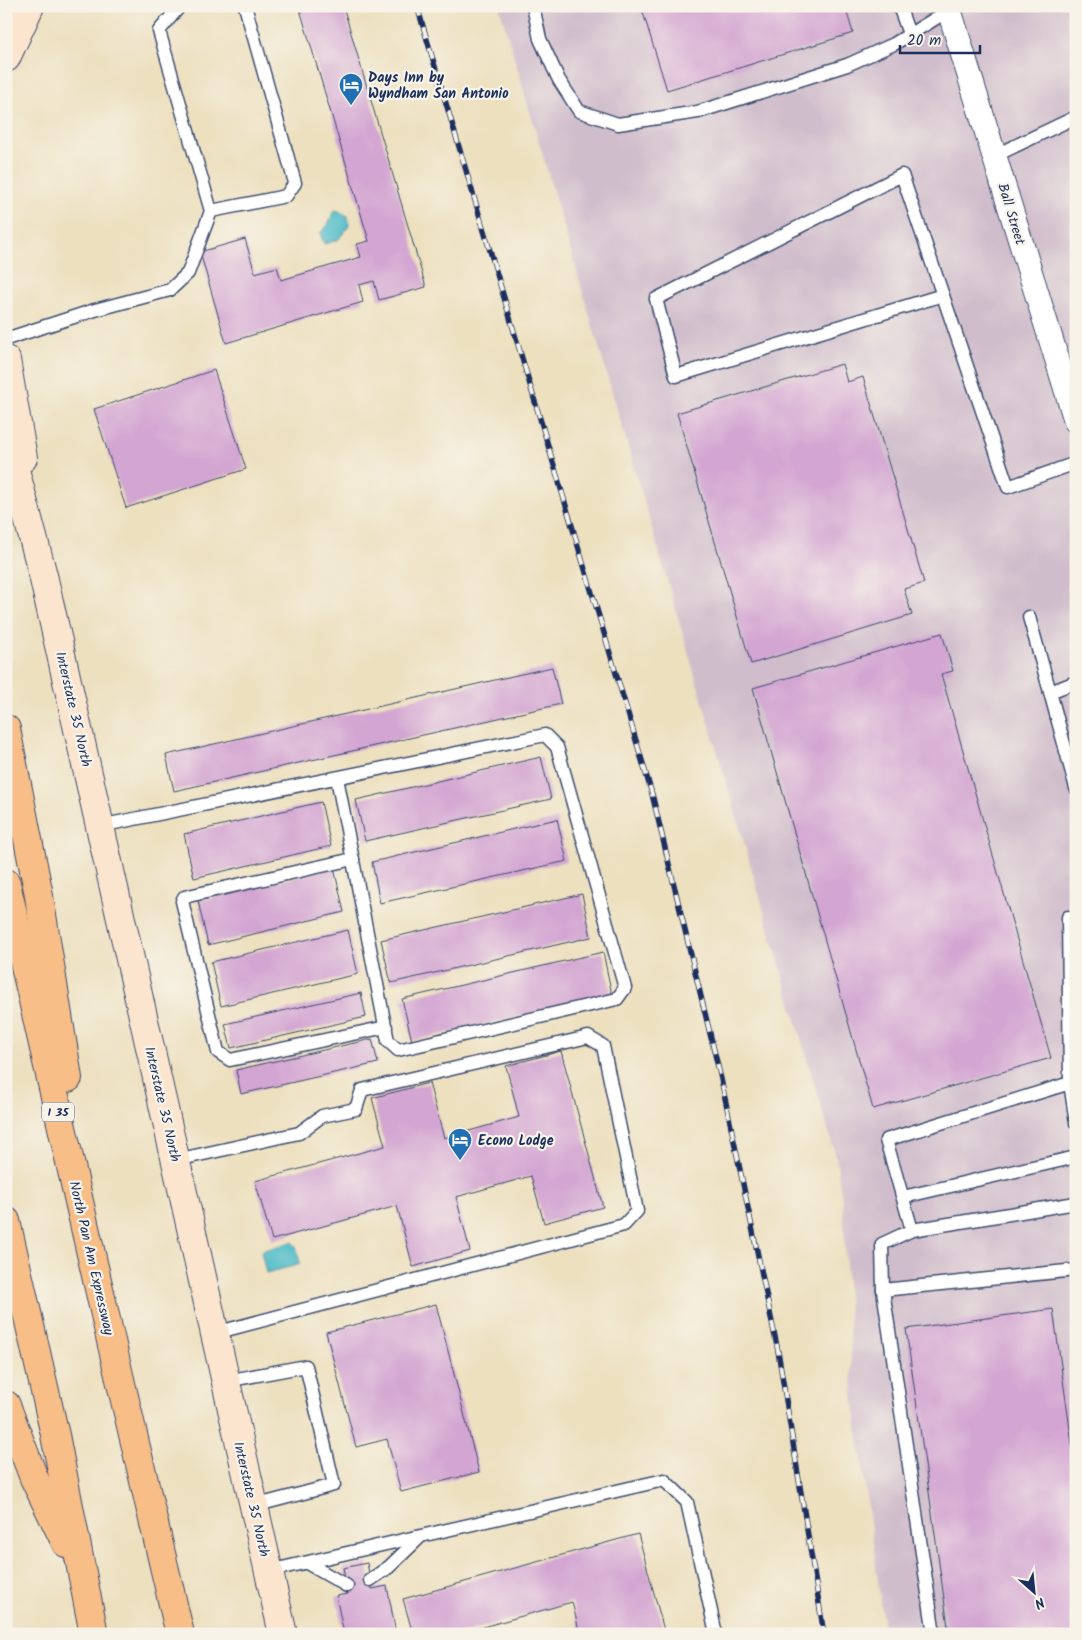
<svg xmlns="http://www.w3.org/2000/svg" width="1082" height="1640" font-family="Kalam,sans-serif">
<rect width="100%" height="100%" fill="#f7f3e8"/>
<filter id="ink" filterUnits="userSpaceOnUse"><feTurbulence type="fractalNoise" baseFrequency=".02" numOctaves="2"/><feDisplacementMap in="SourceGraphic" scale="10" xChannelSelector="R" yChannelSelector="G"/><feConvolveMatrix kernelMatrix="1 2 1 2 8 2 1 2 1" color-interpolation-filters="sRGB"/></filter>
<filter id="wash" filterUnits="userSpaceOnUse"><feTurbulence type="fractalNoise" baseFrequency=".0096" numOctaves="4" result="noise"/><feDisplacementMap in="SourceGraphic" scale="20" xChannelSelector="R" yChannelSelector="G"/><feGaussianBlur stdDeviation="1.12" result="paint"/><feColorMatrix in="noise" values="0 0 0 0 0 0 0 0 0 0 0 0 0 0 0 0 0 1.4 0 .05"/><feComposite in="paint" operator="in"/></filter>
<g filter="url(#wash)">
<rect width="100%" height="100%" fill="#ede0bf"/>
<!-- industrial -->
<polygon fill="#d0bdcc" points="499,6 1076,6 1076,1634 885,1634 853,1395 843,1207 836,1157"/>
<!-- water -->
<g fill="#4dbbc7" stroke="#347592">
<polygon points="337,210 348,216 349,226 338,240 324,244 320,233 328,225 333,212"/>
<polygon points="292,1242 296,1246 300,1263 298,1265 266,1273 261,1251"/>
</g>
<g id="blocks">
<!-- building -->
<g fill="#d3a5d2">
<polygon points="299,6 343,6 426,287 379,300 374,281 359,285 363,302 226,343 200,252 245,239 255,273 277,267 281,280 361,257 357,244 369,241"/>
<polygon points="641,6 845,6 853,33 667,90"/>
<polygon points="842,364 847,382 863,377 924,583 904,589 912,615 751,664 677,413"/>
<polygon points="214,370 246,469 126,508 94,409"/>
<polygon points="942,633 953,671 941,674 1051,1058 873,1109 753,688"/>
<polygon points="552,667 561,704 174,791 166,755"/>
<polygon points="541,757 551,799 365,841 356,800"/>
<polygon points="321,802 331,846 194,878 184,834"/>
<polygon points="557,819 567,861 380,903 372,862"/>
<polygon points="334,868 344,912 208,945 198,901"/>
<polygon points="582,894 591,937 391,983 381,940"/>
<polygon points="348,930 358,974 221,1006 211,962"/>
<polygon points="603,952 612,995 412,1041 402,999"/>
<polygon points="361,993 366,1017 231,1048 225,1024"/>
<polygon points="372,1039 378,1063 241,1094 236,1070"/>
<polygon points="561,1051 603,1207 544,1223 531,1176 456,1197 470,1251 413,1267 397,1206 272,1240 255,1181 385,1146 372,1098 429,1083 444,1138 519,1117 506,1066"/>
<polygon points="436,1304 479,1472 401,1492 387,1439 356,1447 326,1332"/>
<polygon points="1053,1309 1076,1472 1076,1632 1061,1634 949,1634 906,1329"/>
<polygon points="638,1534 665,1634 580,1634 572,1602 458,1634 413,1634 403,1599"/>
<polygon points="367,1563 372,1589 387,1586 396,1633 344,1634 336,1596 348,1594 343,1568"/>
</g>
</g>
</g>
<g filter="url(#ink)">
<use href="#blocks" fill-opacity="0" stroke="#3a4a6d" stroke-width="1"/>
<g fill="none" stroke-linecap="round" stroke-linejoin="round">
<defs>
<g id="service">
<polyline points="533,6 540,39 559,80 579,111 618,124 698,112 847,65 894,44 954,7"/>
<polyline points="899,6 909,34"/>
<polyline points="994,156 1076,117"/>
<polyline points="211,211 286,196 295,183 245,6"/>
<polyline points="943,295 676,376 656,299 902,175 1008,487 1076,463"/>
<polyline points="6,339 95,310 170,290 188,273 211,211 159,31 180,6"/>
<polyline points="1029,617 1050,692"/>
<polyline points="1076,682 1050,692 1076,788"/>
<path d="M100,826C248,796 396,765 545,735L557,747L625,988L617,999L398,1050L388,1041L337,778"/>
<polyline points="353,859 184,897 182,901 218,1052 230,1060 386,1027"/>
<polyline points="1068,917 1070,1083"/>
<polyline points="1076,1123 1070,1083 886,1140 912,1230 882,1244 883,1290 1076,1270"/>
<polyline points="176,1160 299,1133 322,1116 356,1109 362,1090 588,1037 603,1046 637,1211 624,1225 215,1333"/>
<polyline points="903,1197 1076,1157"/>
<polyline points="912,1230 1076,1203"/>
<polyline points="883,1290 934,1634"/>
<polyline points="226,1381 306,1366 334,1485 254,1506"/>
<polyline points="307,1563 347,1586"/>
<polyline points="269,1571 664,1480 687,1502 716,1634"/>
<polyline points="370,1580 389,1567 419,1538"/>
</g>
<polyline id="minor" points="948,6 1076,421"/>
<g id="secondary">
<polyline points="6,58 30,6"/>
<polyline points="6,360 23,458"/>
<polyline points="6,436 43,575 283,1634"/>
</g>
<g id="motorway">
<polyline points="6,729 38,890 68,1078"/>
<polyline points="6,883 111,1341 180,1634"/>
<polyline points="6,1221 55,1435 94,1634"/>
<polyline points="6,1405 34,1478 66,1543"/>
</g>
</defs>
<!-- service casing -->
<use href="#service" stroke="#3a4a6d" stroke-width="15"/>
<!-- minor casing -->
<use href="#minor" stroke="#3a4a6d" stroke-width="26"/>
<!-- secondary casing -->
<use href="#secondary" stroke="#3a4a6d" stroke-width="30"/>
<!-- motorway casing -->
<use href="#motorway" stroke="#3a4a6d" stroke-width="30"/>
<!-- service -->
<use href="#service" stroke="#fff" stroke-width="12"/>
<!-- minor -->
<use href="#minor" stroke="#fff" stroke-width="24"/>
<!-- secondary -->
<use href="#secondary" stroke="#fce5cf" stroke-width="28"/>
<!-- motorway -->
<use href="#motorway" stroke="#f7be88" stroke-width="28"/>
<defs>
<polyline id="rail" points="417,6 652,794 721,1079 778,1351 824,1634"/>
</defs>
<!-- rail casing -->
<use href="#rail" stroke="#1b2f5e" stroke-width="5.5"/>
<!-- rail -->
<use href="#rail" stroke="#f7f3e8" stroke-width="4" stroke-dasharray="11" stroke-linecap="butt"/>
</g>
</g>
<!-- icons -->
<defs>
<symbol id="hotel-pin" viewBox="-11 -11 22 30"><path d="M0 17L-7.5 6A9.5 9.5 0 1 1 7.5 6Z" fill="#1f6fb2" stroke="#f7f3e8"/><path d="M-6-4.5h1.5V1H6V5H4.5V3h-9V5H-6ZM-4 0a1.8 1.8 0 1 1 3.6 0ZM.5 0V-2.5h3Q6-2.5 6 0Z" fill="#fff"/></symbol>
</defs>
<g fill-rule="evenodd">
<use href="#hotel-pin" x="337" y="71" width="28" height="38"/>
<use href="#hotel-pin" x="446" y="1126" width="28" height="38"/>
</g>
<g text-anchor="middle" stroke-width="4.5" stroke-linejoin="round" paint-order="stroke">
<!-- shield labels -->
<rect fill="#f7f3e8" stroke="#5d6a87" stroke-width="1" x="42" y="1102.5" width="32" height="19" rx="4"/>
<g font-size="12" font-weight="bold" fill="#1b2f5e">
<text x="58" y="1116">I 35</text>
</g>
<!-- poi labels -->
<g font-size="14" font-weight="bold" fill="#1b2f5e" stroke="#f7f3e8" text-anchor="start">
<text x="368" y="82">Days Inn by<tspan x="368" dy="16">Wyndham San Antonio</tspan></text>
<text x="478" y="1145">Econo Lodge</text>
</g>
<!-- street labels -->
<g font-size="14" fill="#1b2f5e" stroke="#f7f3e8">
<text transform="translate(1012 214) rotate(73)" y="5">Ball Street</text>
<text transform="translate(74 709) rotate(77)" y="5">Interstate 35 North</text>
<text transform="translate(163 1104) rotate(77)" y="5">Interstate 35 North</text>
<text transform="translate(92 1258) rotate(77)" y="5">North Pan Am Expressway</text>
<text transform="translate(252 1499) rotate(77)" y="5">Interstate 35 North</text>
</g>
</g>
<!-- margin -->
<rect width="1082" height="1640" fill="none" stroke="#f7f3e8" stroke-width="25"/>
<!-- north arrow -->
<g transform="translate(1034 1592) rotate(153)" stroke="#f7f3e8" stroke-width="4" paint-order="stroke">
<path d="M0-4L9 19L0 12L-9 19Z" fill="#1b2f5e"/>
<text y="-8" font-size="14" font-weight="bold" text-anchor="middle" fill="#1b2f5e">N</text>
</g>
<!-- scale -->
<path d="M900 45v8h80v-8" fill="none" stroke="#1b2f5e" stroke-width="2.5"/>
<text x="907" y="45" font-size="15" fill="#1b2f5e" stroke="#f7f3e8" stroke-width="4" paint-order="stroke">20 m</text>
</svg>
